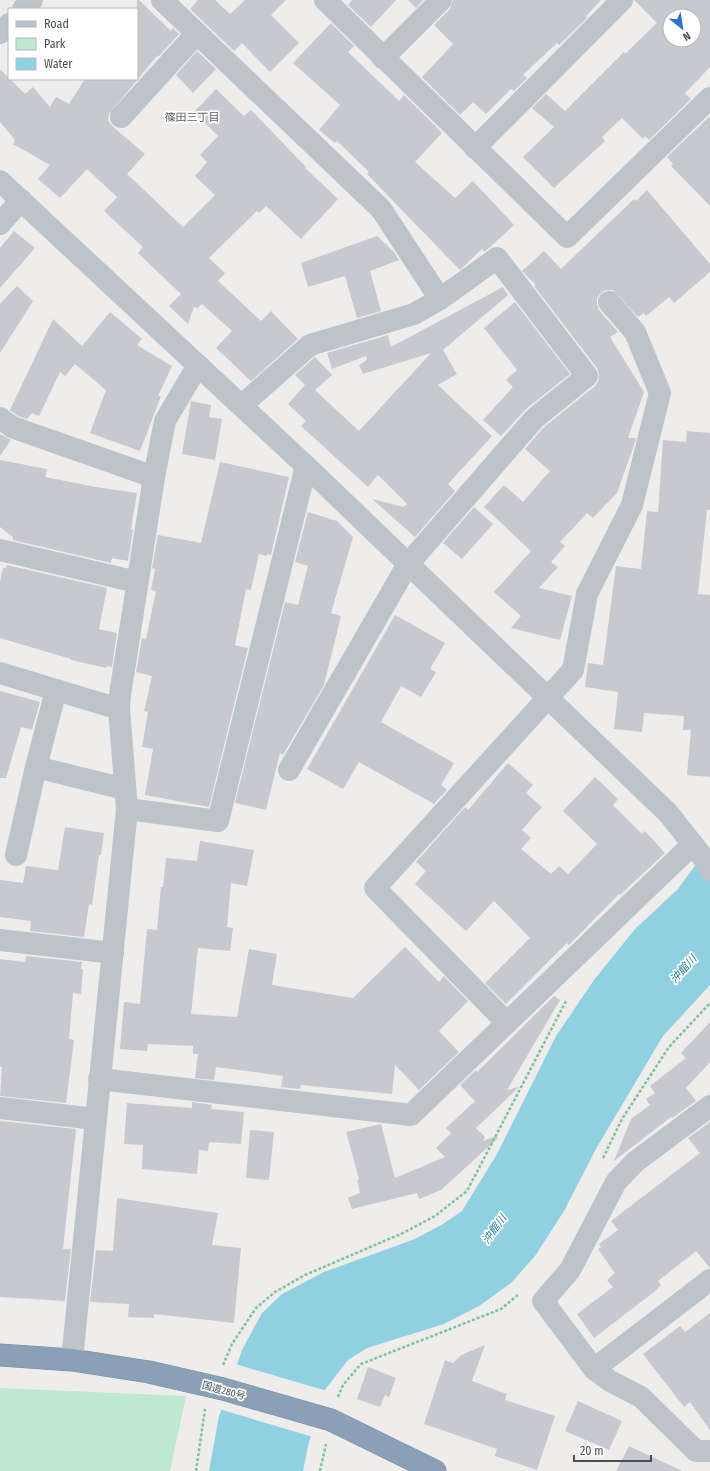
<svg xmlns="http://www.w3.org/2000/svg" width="710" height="1471" font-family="'Fira Sans Condensed','Noto Sans JP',sans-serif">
<rect width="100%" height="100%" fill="#efecec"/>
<!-- green -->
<polygon fill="#bfe9ce" points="0,1388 186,1396 170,1471 0,1471"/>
<!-- water -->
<polygon fill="#90d1e1" points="710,849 710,985 663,1036 597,1147 564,1211 535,1256 511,1283 479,1306 444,1324 367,1348 348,1360 324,1391 308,1446 303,1471 209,1471 219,1416 242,1350 262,1313 282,1294 324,1272 415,1239 443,1224 462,1211 497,1154 556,1036 594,980 635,929 678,889 702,856"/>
<!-- pier -->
<polygon fill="#efecec" points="235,1364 327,1391 313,1437 219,1409"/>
<!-- building -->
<g fill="#c7c9cf" fill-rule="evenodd">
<polygon points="137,0 139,0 171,31 173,28 179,34 158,57 157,56 109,114 108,120 112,126 145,154 127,174 183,227 215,195 195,176 207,162 200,155 218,136 194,112 216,89 244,116 251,110 306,167 305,168 338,199 301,239 266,206 259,213 257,211 209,258 225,273 218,281 261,321 271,311 298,339 251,381 216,348 232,331 202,304 198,308 194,307 188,324 169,306 181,294 138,253 143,247 104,211 117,197 87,169 60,198 38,179 50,165 13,144 15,140 0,122 0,69 25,94 33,87 50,107 56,97 69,104 85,79 137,79"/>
<polygon points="198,0 215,0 230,14 245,0 286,0 271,15 299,43 270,72 242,43 234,51 190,9"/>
<polygon points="352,0 396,0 371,27 348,5"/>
<polygon points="408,0 423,0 416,8"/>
<polygon points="453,0 601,0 586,16 587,18 559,45 557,43 523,75 527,78 514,91 511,89 486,114 473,102 460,115 422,77 453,44 434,25 450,9"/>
<path d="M634,0H710V67L685,93L691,99L649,140L645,136L643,139L622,118L602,137L605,141L554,188L523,157L554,127L532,108L546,94L565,111L624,52L625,54L657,23ZM670,16H694V40H670Z"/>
<polygon points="331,23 354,46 348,52 399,101 404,95 442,133 415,162 455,198 473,181 514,225 489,248 484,252 482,249 460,270 367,174 369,172 337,141 335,143 319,130 340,105 293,63"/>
<polygon points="197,51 216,69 193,93 176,75"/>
<polygon points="709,117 710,118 710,206 671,166 673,164 667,157"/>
<polygon points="647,190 710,264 710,272 674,303 669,297 646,316 644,313 638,317 613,290 606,290 601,293 597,298 597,304 599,310 618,332 610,337 644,392 628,438 636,438 633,448 617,493 593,518 587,513 560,542 565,546 551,562 558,567 539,588 572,596 560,640 511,628 521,616 494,592 531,551 484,507 504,485 523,502 550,471 525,449 543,428 595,386 598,381 599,375 597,368 534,286 536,285 522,271 544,251 561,269 634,199 636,201"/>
<polygon points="14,231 35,248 0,288 0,248"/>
<polygon points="377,236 394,252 399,260 370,271 381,311 357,318 345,276 308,287 301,263"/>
<polygon points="17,286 33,301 0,353 0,304"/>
<polygon points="503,287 508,295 443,350 457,374 438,385 492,436 448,484 455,491 415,537 372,499 404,507 407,504 378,475 368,487 301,426 306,421 288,404 305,385 295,375 315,357 332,375 315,390 359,431 431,353 363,374 359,365 367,360 366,356 332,369 327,353 388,335 391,347"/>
<polygon points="515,302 570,374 526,409 501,436 483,420 513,387 506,380 517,370 484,328"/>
<polygon points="110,312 142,339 137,345 172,366 158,396 161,396 140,451 90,433 106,390 75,364 65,376 60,372 39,416 32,413 27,419 18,416 10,410 53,319 82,346"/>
<polygon points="191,401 211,405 209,417 222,419 215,460 182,454"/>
<polygon points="687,431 710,433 710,510 707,510 698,594 710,595 710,777 687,775 691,730 683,730 684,716 644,713 642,732 614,729 618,692 585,687 588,663 603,665 616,566 641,569 647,511 658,512 663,440 686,442"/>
<polygon points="0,434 11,440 0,456"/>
<polygon points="0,460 47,469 45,477 96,487 137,493 131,529 133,530 128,561 112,558 111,563 13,540 13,537 0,527"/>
<polygon points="220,462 289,477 271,555 267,554 267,556 259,554 251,590 246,589 235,645 248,648 209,807 145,795 153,749 142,747 148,712 144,711 152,676 136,672 142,638 146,639 156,591 151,590 155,569 152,568 158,535 201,543"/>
<polygon points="474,507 493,524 462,559 443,543"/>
<polygon points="308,512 337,521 353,537 331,613 341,616 324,685 283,755 280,753 266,810 235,803 285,602 298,605 308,566 295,562"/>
<polygon points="7,565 107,588 99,629 117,633 112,667 107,666 106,668 71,660 71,659 0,638 0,582 3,568 6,568"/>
<polygon points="395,615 445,643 430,669 436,672 421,697 401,686 381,722 454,763 441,785 447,790 434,804 359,762 343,789 307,769"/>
<polygon points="0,691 40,702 32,730 21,727 6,778 0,778"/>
<polygon points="508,763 533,785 526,793 542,807 522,830 531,838 521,849 551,874 559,866 568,874 597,844 563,811 595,777 618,799 613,805 642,834 645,831 665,853 620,895 619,894 569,945 567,943 506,1004 485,983 530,938 494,901 466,931 415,884 426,871 416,862 465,807 468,810"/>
<polygon points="65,827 104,833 101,855 99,855 92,905 89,904 84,937 30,931 31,921 0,917 0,880 23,883 26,866 58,870"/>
<polygon points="200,841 254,850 247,886 231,883 227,927 233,928 230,951 198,948 191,1014 237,1017 249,949 277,954 272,985 353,998 405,947 439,982 444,976 468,1001 439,1031 459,1052 419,1090 395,1065 392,1094 301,1085 300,1089 281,1087 283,1076 216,1067 214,1080 195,1078 198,1054 193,1054 193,1046 148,1044 147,1051 120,1049 124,1002 140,1004 147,929 157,930 161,887 163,887 166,858 197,861"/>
<polygon points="26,956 82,962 81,969 83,969 81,994 73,993 69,1039 74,1040 66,1103 0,1096 2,1067 0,1067 0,959 25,962"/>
<polygon points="554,996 560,1000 507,1090 519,1087 476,1128 485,1137 483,1141 496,1136 498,1138 441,1190 419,1199 417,1193 352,1209 348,1198 360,1193 357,1180 359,1179 346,1132 381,1124 395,1178 445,1157 436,1148 451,1133 446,1128 475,1101 460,1085 476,1070 477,1072"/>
<polygon points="710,1022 710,1062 686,1088 696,1101 672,1118 671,1117 614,1161 631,1119 650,1105 646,1099 655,1093 650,1086 686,1058 681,1053"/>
<polygon points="192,1102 212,1105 211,1109 244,1112 241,1144 209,1142 208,1151 199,1150 197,1174 142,1169 143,1145 124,1144 127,1103 192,1108"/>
<polygon points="0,1121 76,1129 63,1249 71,1249 65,1301 0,1297"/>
<polygon points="710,1122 710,1268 696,1251 658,1281 661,1285 654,1292 594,1338 577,1314 613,1287 607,1280 615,1273 598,1249 601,1247 599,1244 618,1230 611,1221 700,1153 688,1138"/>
<polygon points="250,1130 274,1132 269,1180 246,1178"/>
<polygon points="117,1198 218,1213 212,1245 241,1248 234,1323 154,1314 154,1318 128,1317 129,1304 90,1302 96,1250 113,1251"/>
<polygon points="710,1313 710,1430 690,1402 684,1407 643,1354 680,1326 685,1332"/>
<polygon points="485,1345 472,1381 507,1394 505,1400 555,1416 537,1470 495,1456 497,1449 424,1424 445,1360 453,1363 461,1355"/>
<polygon points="368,1367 396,1378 389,1397 385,1395 380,1407 357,1399"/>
<polygon points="578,1401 622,1421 609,1450 565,1431"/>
<polygon points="629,1446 682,1471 616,1471"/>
</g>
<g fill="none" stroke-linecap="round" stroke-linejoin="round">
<defs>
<polyline id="highway" points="0,1355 72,1360 149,1372 223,1389 331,1420 435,1471"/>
</defs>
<!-- highway casing -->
<use href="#highway" stroke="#748ba2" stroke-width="23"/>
<!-- path -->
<g stroke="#7bc39e" stroke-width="2.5" stroke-dasharray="3 2" stroke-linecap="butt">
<polyline points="603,1158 622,1119 669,1047 710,1003"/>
<polyline points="223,1365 232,1344 256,1308 275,1292 305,1275 403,1233 435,1216 467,1191 566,1001"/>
<polyline points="338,1397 343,1385 361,1364 501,1309 519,1294"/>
<polyline points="196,1471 205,1409"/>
<polyline points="320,1471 326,1444"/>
</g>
<!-- minor -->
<g stroke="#bcc4ca" stroke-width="22">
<polyline points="162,0 381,209 440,299"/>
<polyline points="325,0 567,237 710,98"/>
<polyline points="23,9 32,0"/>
<polyline points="0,33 9,24"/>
<polyline points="383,58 441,0"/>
<polyline points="121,117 197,33"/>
<polyline points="475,148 622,0"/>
<polyline points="0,181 306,466 668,813 702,856 710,870"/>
<polyline points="0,224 21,200"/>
<polyline points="242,405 310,345 414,314 440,299 497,258 587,376 534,419 408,564 289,770"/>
<polyline points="0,418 12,427 154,477"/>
<polyline points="0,550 137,582"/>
<polyline points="0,673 119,709"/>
<polyline points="36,767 125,789"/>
<polyline points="127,809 218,821 306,466"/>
<polyline points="16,855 36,767 56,690"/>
<polyline points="0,940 113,953"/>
<polyline points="507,1023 375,888 573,670 587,594 632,505 660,393 635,332 609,302"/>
<polyline points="99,1079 411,1115 693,844"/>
<polyline points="710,1106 635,1162 616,1182 570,1270 543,1301 594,1369 610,1381 641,1397 696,1451 710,1451"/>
<polyline points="0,1108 95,1119"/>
<polyline points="72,1360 127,809 119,709 120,695 154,477 165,421 198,365"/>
<polyline points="594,1369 710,1280"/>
</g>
<!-- highway -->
<use href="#highway" stroke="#89a0b6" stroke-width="22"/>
</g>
<g text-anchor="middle" stroke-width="3.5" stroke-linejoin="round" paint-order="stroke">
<!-- street labels -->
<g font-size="10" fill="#475057" stroke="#fff">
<text transform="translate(224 1390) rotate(15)" y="4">国道280号</text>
</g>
<!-- neighbourhood labels -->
<g font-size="11" fill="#5a5d60" stroke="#fff">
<text x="192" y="121">篠田三丁目</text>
</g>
<!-- water labels -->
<g font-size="11" font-style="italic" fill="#1b7e96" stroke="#fff">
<text transform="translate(683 969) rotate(-48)" y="4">沖館川</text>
<text transform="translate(494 1229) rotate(-54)" y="4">沖館川</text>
</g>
</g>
<!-- legend -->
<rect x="8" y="8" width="130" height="72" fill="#ffffff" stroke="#b5b9bc"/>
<rect x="16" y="21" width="20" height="6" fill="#bcc4ca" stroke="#b5b9bc"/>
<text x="44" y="28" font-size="12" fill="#475057">Road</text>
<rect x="16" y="38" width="20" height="12" fill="#bfe9ce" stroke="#b5b9bc"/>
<text x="44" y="48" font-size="12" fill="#475057">Park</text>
<rect x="16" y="58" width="20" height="12" fill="#90d1e1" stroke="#b5b9bc"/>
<text x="44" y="68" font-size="12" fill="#475057">Water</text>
<!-- north arrow -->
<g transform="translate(682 28) rotate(150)"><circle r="19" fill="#ffffff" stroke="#b5b9bc"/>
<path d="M0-3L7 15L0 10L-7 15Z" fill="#2c73c9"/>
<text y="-6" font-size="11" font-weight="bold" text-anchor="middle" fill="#475057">N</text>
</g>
<!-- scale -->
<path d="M574 1455v6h77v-6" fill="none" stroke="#475057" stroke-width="2"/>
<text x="580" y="1455" font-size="12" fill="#475057" stroke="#ffffff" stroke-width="3" paint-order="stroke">20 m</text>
</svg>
